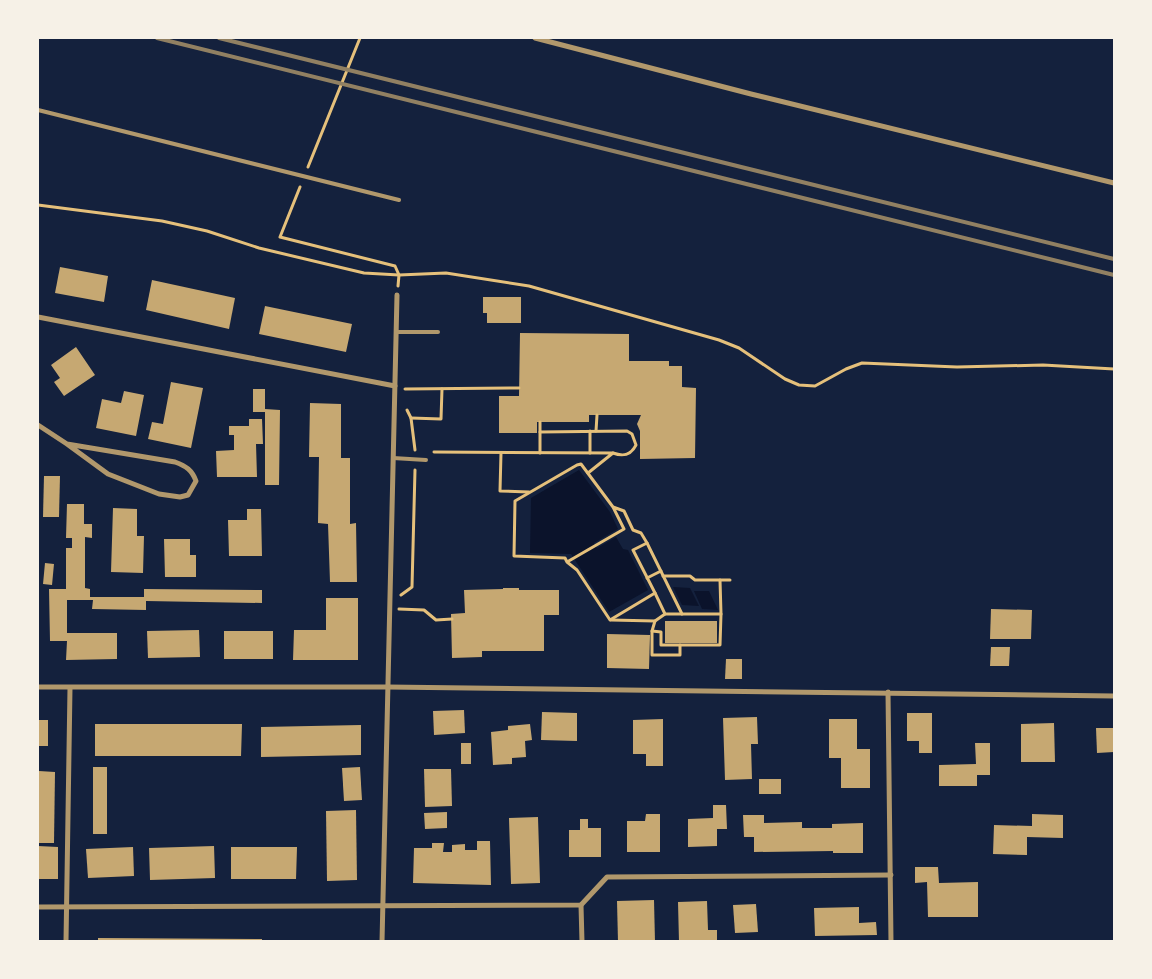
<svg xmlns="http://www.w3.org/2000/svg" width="1152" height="979" font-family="Arial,sans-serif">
<rect width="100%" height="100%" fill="#14213d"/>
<!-- water -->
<g fill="#0b132b">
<polygon points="579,470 610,512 618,529 594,543 597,548 616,537 623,549 628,550 648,590 609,612 571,554 530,553 531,498"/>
<polygon points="673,587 690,588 699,606 682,605"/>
<polygon points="694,591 709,591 718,610 702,609"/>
</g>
<!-- building -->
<g fill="#c6a872">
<polygon points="60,267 108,276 104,302 55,293"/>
<polygon points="152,280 235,298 229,329 146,310"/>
<polygon points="483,297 521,297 521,323 487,323 487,313 483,313"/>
<polygon points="265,306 352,324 346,352 259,334"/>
<polygon points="520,333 629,334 629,361 669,361 669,366 682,366 682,387 696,388 695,458 640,459 640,431 637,424 641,415 589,415 589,422 537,422 537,433 499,433 499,396 519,396"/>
<polygon points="76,347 95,375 64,396 54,382 60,378 51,365"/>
<polygon points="171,382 203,388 191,448 148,439 152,422 163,424"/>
<polygon points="253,389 265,389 265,409 280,410 279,485 265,485 265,412 253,412"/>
<polygon points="124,391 144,395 136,436 96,428 102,399 121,403"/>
<polygon points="310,403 341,404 341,458 350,458 350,524 356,523 357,582 330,582 328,524 318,523 319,457 309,457"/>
<polygon points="249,419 262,419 263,444 256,444 257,477 217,477 216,451 234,450 234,435 229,435 229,426 249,426"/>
<polygon points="44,476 60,476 59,517 43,517"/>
<polygon points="67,504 84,504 84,524 92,524 92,538 85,537 85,588 90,589 90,597 144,597 144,589 262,590 262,603 146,601 146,610 92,609 93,600 67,600 67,633 117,633 117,659 66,660 67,641 50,641 49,589 66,589 66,548 72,548 72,538 66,538"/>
<polygon points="113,508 137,509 137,536 144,536 143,573 111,572"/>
<polygon points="247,509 261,509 262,556 229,556 228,520 247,520"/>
<polygon points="164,539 190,539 190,555 196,555 196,577 165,577"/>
<polygon points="45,563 54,564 52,585 43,584"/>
<polygon points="503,588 519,588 519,590 559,590 559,615 544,615 544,651 482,651 482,657 452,658 451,614 465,613 464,590 503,589"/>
<polygon points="326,598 358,598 358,660 293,660 294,630 326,630"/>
<polygon points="991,609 1032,610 1031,639 990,639"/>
<rect x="665" y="621" width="52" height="22"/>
<polygon points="199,630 200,657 148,658 147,631"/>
<rect x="224" y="631" width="49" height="28"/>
<polygon points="607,634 650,635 649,669 607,668"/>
<polygon points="991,647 1010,647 1009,666 990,666"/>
<polygon points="726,659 742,659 742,679 725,679"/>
<polygon points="464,710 465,733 434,735 433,711"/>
<polygon points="542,712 577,713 577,741 541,740"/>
<polygon points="907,713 932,713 932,753 919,753 919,741 907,741"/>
<polygon points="757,717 758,744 751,744 752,779 725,780 723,718"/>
<polygon points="663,719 663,766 646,766 646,754 633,754 633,720"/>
<polygon points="829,719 857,719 857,749 870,749 870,788 841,788 841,758 829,758"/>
<rect x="38" y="720" width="10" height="26"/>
<polygon points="1054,723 1055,762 1021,762 1021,724"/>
<polygon points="95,724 242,724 241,756 95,756"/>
<polygon points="530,724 532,740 525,741 526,757 512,758 512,764 493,765 491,732 508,730 508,726"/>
<polygon points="361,725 361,755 261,757 261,727"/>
<polygon points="1096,728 1114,728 1114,752 1097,753"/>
<rect x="461" y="743" width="10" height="21"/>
<polygon points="975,743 990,743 990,775 977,775 977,786 939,786 939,765 976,764"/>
<rect x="93" y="767" width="14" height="67"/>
<polygon points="360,767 362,800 344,801 342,768"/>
<polygon points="424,769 451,769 452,806 425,807"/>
<polygon points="39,771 55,772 54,843 38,843"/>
<rect x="759" y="779" width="22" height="15"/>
<polygon points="713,805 726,805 727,829 717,829 717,846 688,847 688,819 713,818"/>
<polygon points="356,810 357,880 327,881 326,811"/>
<polygon points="447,812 447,828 425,829 424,813"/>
<polygon points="646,814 660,814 660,852 627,852 627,821 645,821"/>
<polygon points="1032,814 1063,815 1063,838 1027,837 1027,855 993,854 994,825 1032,826"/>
<polygon points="743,815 764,815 764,823 802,822 802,828 832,828 832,824 863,823 863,853 833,853 833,851 754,852 754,837 744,837"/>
<polygon points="538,817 540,883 511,884 509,818"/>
<polygon points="580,819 588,819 588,828 601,828 601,857 569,857 569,830 580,830"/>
<polygon points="477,841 490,841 491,885 413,883 414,848 432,848 432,843 444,843 443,852 452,852 452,845 465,844 465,850 477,850"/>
<polygon points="38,846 58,847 58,879 38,879"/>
<polygon points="214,846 215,878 150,880 149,848"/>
<polygon points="133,847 134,876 88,878 86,849"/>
<polygon points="231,847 297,847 296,879 231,879"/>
<polygon points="915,867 938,867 939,883 978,882 978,917 928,917 927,882 915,883"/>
<polygon points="654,900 655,942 618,942 617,901"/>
<polygon points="707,901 708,930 717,930 717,942 679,942 678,902"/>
<polygon points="756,904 758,932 735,933 733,905"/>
<polygon points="859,907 859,923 876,922 877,935 815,936 814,908"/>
<polygon points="98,938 262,939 262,942 98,942"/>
</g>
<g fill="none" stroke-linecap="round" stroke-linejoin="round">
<!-- path -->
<g stroke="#e5c07b" stroke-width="3">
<polyline points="308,167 360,38"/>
<polyline points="300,187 280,237 395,266 399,275 398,286"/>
<polyline points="38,205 162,221 207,231 259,248 364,273 399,275 446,273 529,286 719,340 739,348 785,379 799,385 815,386 846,369 862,363 957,367 1043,365 1114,369"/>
<polyline points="405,389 519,388"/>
<polyline points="407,410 411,418 415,450"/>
<polyline points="411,418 441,419 442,389"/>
<path d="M540,422V432L627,431L632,434L636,445C631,455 624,457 613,453"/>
<polyline points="596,431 597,415"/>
<polyline points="434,452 613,453 588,473"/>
<polyline points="501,453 500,491 529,492"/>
<polyline points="540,453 540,432"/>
<polyline points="590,453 590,431"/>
<polyline points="647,543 682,614 721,614 720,645 661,645 661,632 652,631 655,621"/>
<polyline points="567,562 577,570 610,620 655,593 633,550 647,543 641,533 633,530 624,511 613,507 624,529 567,562 565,558 514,556 515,501 577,465 581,464 613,507"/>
<polyline points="663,576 690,576 695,580 720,580"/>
<polyline points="647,578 661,571"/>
<polyline points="655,593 665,614 682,614"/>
<polyline points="401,595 412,587 415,470"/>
<polyline points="399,609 424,610 436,620 452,619"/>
<polyline points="721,614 720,580 730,580"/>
<polyline points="611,620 655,621 665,614"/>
<polyline points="652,631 652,655 680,655 680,645"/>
</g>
<!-- service -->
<g stroke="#b1986c" stroke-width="4">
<polyline points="38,110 399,200"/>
<polyline points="397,332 438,332"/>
<polyline points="393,458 426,460"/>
</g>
<!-- minor -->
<g stroke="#b1986c" stroke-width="5">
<polyline points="535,38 751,94 1114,183"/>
<polyline points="38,317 395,386"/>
<path d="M38,425L67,444L108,474L159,494L180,497L188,495L196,481C192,470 186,466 175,462L67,444"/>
<polyline points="38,687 388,687 1114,696"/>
<polyline points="888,692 891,942"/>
<polyline points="581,905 582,942"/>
<polyline points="38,907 581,905 607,877 891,875"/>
<polyline points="66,942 70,688"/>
<polyline points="382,942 397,295"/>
</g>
<!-- rail -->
<g stroke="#918062" stroke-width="4">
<polyline points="157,38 1114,275"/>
<polyline points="219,38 1114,259"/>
</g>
</g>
<!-- border -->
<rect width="1152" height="979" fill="none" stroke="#f6f1e7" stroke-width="78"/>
</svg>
